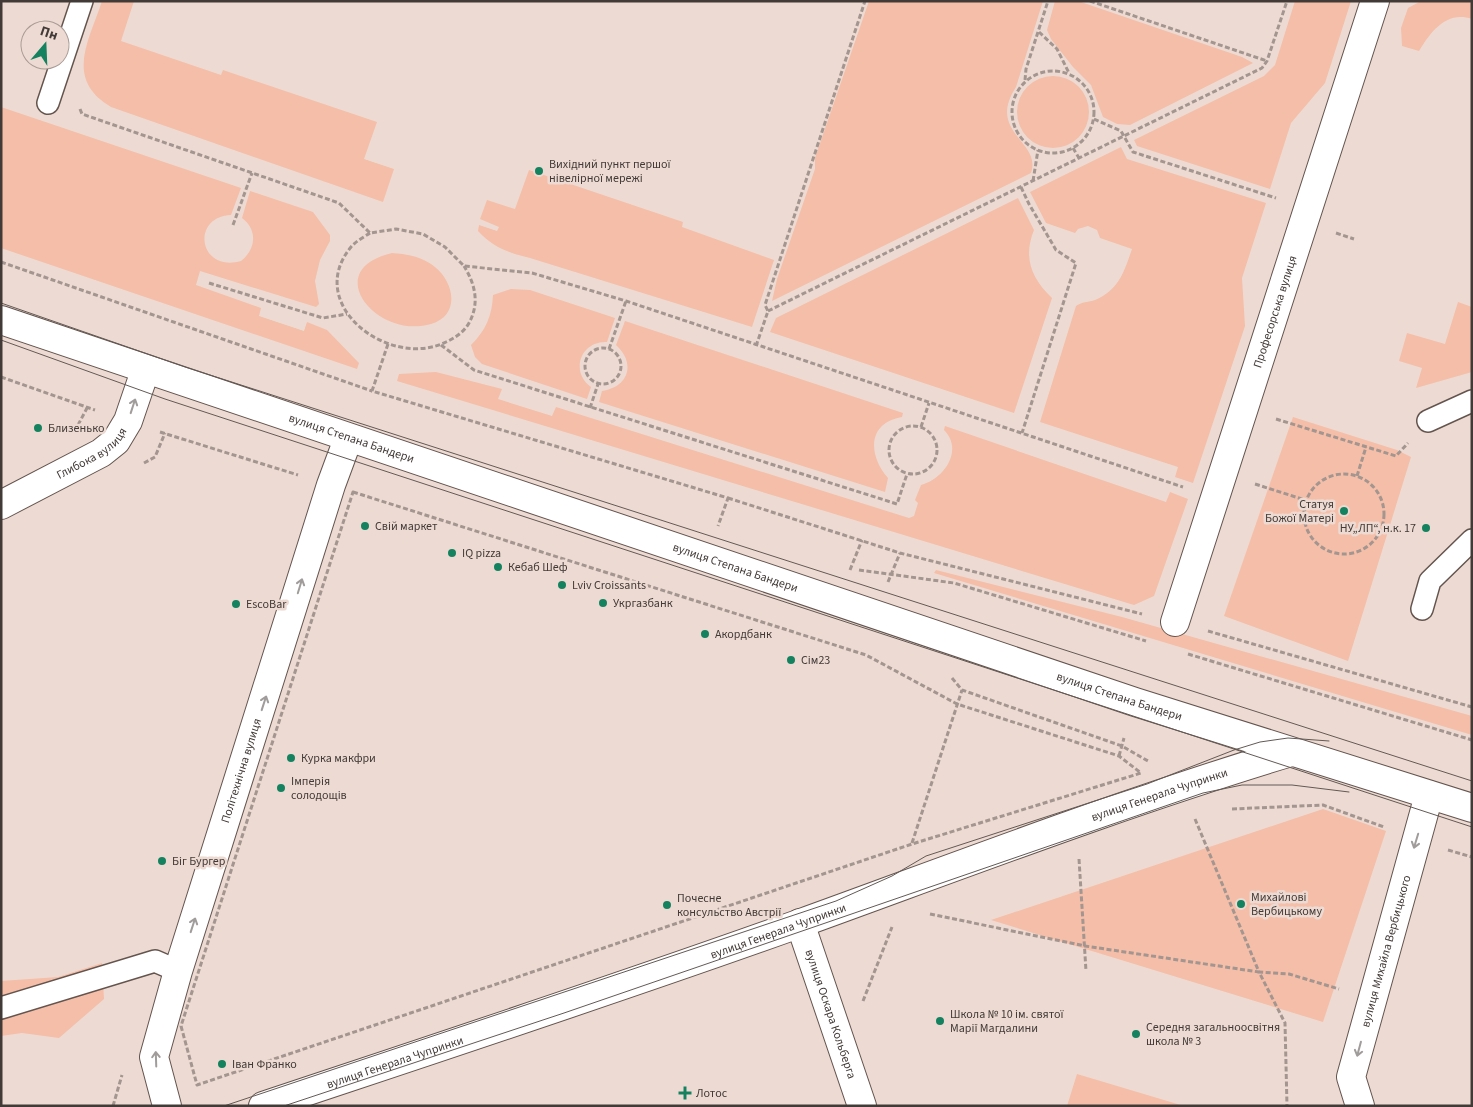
<svg xmlns="http://www.w3.org/2000/svg" width="1473" height="1107" font-family="'Source Sans 3',sans-serif">
<rect width="100%" height="100%" fill="#eddbd3"/>
<!-- green -->
<g fill="#f5bea8">
<path d="M102,1H134L121,41L221,75L223,70L377,122L364,159L394,169L383,202L111,107C64,79 89,41 102,1Z"/>
<path d="M869,1H1043L1016,87C986,133 1042,141 1031,173L772,301L777,279L815,169V158Z"/>
<polygon points="1055,1 1078,1 1242,57 1253,63 1130,125 1117,124 1103,117 1091,85 1073,67 1051,39 1047,30"/>
<polygon points="1295,1 1351,1 1325,83 1291,123 1270,189 1137,146 1134,140 1264,76 1275,65"/>
<path d="M1421,1H1472V19C1446,10 1430,33 1419,51L1402,46L1401,28L1408,8Z"/>
<circle cx="1053" cy="112" r="36"/>
<path d="M1,107L241,188L231,215C190,217 199,273 241,261C256,249 258,230 242,218L250,191L313,212L330,235V241L320,260L315,281L319,304L316,307L200,271L196,285L261,308L259,316L304,331L307,322L327,330L359,363L357,369L1,248Z"/>
<path d="M1121,147L1127,159L1266,203L1242,278L1245,326L1193,483L1175,477L1178,467L1040,422L1076,306C1081,302 1089,302 1095,300C1119,290 1124,272 1132,249L1100,238L1097,230L1088,226L1078,229L1075,233L1046,223L1030,192Z"/>
<path d="M529,170L683,222L682,227L774,260L752,327L530,258C509,253 494,248 478,231L479,225L497,231L499,227L480,219L487,200L515,209Z"/>
<path d="M1018,198L1034,230C1023,257 1031,278 1052,298L1014,413L770,332L776,318Z"/>
<path d="M392,253C408,254 423,257 435,267C455,283 460,316 431,324C377,340 319,270 392,253Z"/>
<path d="M511,289L530,290L615,318L607,342C580,341 570,372 591,387L587,399L482,364L475,357L471,345C486,330 492,316 493,295Z"/>
<polygon points="1458,302 1472,307 1472,372 1416,388 1422,368 1399,361 1407,333 1445,344"/>
<path d="M625,321L903,413L902,417C867,423 868,455 888,478L885,492L599,402L602,391C629,387 636,363 616,345Z"/>
<path d="M436,372L502,389L498,399L552,416L556,407L909,518L914,516L918,503L915,500L921,485C944,479 964,450 944,430L945,426L1166,502L1170,492L1188,499L1154,596L1134,605L397,381L399,374Z"/>
<polygon points="1293,417 1397,450 1411,457 1348,661 1224,616"/>
<polygon points="936,570 1122,617 1472,716 1472,735 934,573"/>
<polygon points="1323,809 1386,831 1323,1022 991,920"/>
<polygon points="102,963 104,999 59,1038 22,1033 1,1036 1,981 58,977"/>
<polygon points="1077,1074 1184,1106 1067,1106"/>
</g>
<g fill="none" stroke-linecap="round" stroke-linejoin="round">
<defs>
<g id="lane">
<polyline points="48,103 82,1"/>
<polyline points="1428,421 1472,401"/>
<polyline points="1422,609 1430,581 1472,540"/>
<polyline points="1,1008 155,961 178,971"/>
</g>
<g id="street">
<path id="s1" d="M1,505L101,453L116,441L128,421L145,371"/>
<path id="s2" d="M1175,622L1375,1"/>
<path id="s3" d="M800,923L862,1106"/>
<path id="s4" d="M167,1106L154,1057L178,971L331,485L348,439"/>
<path id="s5" d="M1360,1106L1351,1077L1429,795"/>
</g>
<g id="secondary">
<path id="s6" d="M1,320L1135,702L1472,808"/>
<path id="s7" d="M263,1106C443,1046 623,987 801,923C964,864 1125,802 1291,752"/>
</g>
</defs>
<!-- lane casing -->
<use href="#lane" stroke="#64544e" stroke-width="24"/>
<!-- street casing -->
<use href="#street" stroke="#64544e" stroke-width="30"/>
<!-- secondary casing -->
<use href="#secondary" stroke="#64544e" stroke-width="30"/>
<!-- path -->
<g stroke="#a3958f" stroke-width="3" stroke-dasharray="5 2.5" stroke-linecap="butt">
<polyline points="1090,1 1267,61"/>
<polyline points="1039,32 1057,49 1069,73"/>
<circle cx="1053" cy="112" r="41"/>
<polyline points="1025,80 1026,69 1048,1"/>
<polyline points="80,109 82,114 339,203 370,233 396,229 423,234 445,247 464,266 532,273 626,301 1183,487"/>
<polyline points="1094,119 1121,131 1133,152 1276,198"/>
<polyline points="1073,148 1079,158"/>
<polyline points="1033,181 1038,150"/>
<polyline points="1021,187 1029,204 1056,250 1076,263 1022,433"/>
<polyline points="233,225 252,173"/>
<path d="M370,233C364,237 356,241 351,247C303,305 390,370 446,342C455,338 464,332 469,323C480,303 475,284 464,266"/>
<polyline points="1336,233 1354,239"/>
<polyline points="1,262 372,391"/>
<polyline points="209,283 323,318 347,314"/>
<polyline points="768,311 1262,68 1267,61 1287,1"/>
<polyline points="388,344 372,391 728,498 718,526"/>
<polyline points="441,345 474,370 897,504 907,474"/>
<polyline points="756,346 768,311 765,305 865,1"/>
<circle cx="603" cy="366" r="18"/>
<polyline points="609,349 626,301"/>
<polyline points="1,377 95,410"/>
<polyline points="590,408 598,384"/>
<polyline points="1276,419 1396,456 1408,443"/>
<polyline points="78,425 87,408"/>
<circle cx="913" cy="450" r="24"/>
<polyline points="921,427 929,403"/>
<polyline points="160,432 298,475"/>
<polyline points="144,463 155,457 165,433"/>
<circle cx="1344" cy="514" r="40"/>
<polyline points="1357,476 1366,447"/>
<polyline points="1255,484 1305,500"/>
<polygon points="353,492 866,655 957,704 1119,756 1141,773 912,844 197,1085 181,1026"/>
<polyline points="728,498 900,553 1142,614"/>
<polyline points="850,570 862,540"/>
<polyline points="859,570 954,583 1146,641"/>
<polyline points="888,582 900,553"/>
<polyline points="1208,631 1472,707"/>
<polyline points="1188,654 1472,740"/>
<polyline points="952,678 962,690 1122,746 1148,761"/>
<polyline points="1119,756 1124,738"/>
<polyline points="1232,809 1323,805 1384,827"/>
<polyline points="1195,819 1259,972 1289,974 1339,989"/>
<polyline points="912,843 962,690"/>
<polyline points="1448,850 1472,857"/>
<polyline points="1079,859 1086,971"/>
<polyline points="930,914 1085,946 1259,972 1285,1023 1287,1106"/>
<polyline points="863,1001 892,927"/>
<polyline points="113,1106 122,1075"/>
</g>
<!-- lane -->
<use href="#lane" stroke="#fff" stroke-width="21"/>
<!-- street -->
<use href="#street" stroke="#fff" stroke-width="28"/>
<!-- secondary -->
<use href="#secondary" stroke="#fff" stroke-width="28"/>
<!-- tram -->
<g stroke="#635955" stroke-width="1">
<polyline points="1,303 185,367 1472,781"/>
<polyline points="1,340 165,399 1472,827"/>
<polyline points="224,1106 836,901 892,876 926,856 1147,784 1234,750 1260,742 1288,738 1329,741"/>
<polyline points="284,1106 564,1013 1203,793 1242,785 1292,785 1349,792"/>
</g>
</g>
<!-- one-way arrows -->
<defs><path id="oneway-shaft" d="M-6 0H5M1.5-3L5.5 0L1.5 3" fill="none" stroke-width="1.6" stroke-linecap="round" stroke-linejoin="round" transform="scale(1.25)"/></defs>
<g stroke="#a09c9b">
<use href="#oneway-shaft" transform="translate(133 406) rotate(-72)"/>
<use href="#oneway-shaft" transform="translate(300 586) rotate(-73)"/>
<use href="#oneway-shaft" transform="translate(264 703) rotate(-72)"/>
<use href="#oneway-shaft" transform="translate(1416 841) rotate(107)"/>
<use href="#oneway-shaft" transform="translate(193 925) rotate(-72)"/>
<use href="#oneway-shaft" transform="translate(1359 1049) rotate(105)"/>
<use href="#oneway-shaft" transform="translate(156 1059) rotate(-92)"/>
</g>
<!-- markers -->
<g fill="#15825f" stroke="#eddbd3" stroke-width="2">
<circle cx="539" cy="171" r="5"/>
<circle cx="38" cy="428" r="5"/>
<circle cx="1344" cy="511" r="5"/>
<circle cx="365" cy="526" r="5"/>
<circle cx="1426" cy="528" r="5"/>
<circle cx="452" cy="553" r="5"/>
<circle cx="498" cy="567" r="5"/>
<circle cx="562" cy="585" r="5"/>
<circle cx="603" cy="603" r="5"/>
<circle cx="236" cy="604" r="5"/>
<circle cx="705" cy="634" r="5"/>
<circle cx="791" cy="660" r="5"/>
<circle cx="291" cy="758" r="5"/>
<circle cx="281" cy="788" r="5"/>
<circle cx="162" cy="861" r="5"/>
<circle cx="1241" cy="904" r="5"/>
<circle cx="667" cy="905" r="5"/>
<circle cx="940" cy="1021" r="5"/>
<circle cx="1136" cy="1034" r="5"/>
<circle cx="222" cy="1064" r="5"/>
<path d="M682.5 1085.5h5v5h5v5h-5v5h-5v-5h-5v-5h5z"/>
</g>
<g text-anchor="middle" stroke-width="5" stroke-linejoin="round" paint-order="stroke">
<!-- poi labels -->
<g font-size="12" fill="#423a37" stroke="#eddbd3" text-anchor="start">
<text x="549" y="168">Вихідний пункт першої<tspan x="549" dy="14">нівелірної мережі</tspan></text>
<text x="48" y="432">Близенько</text>
<text x="1334" y="508" text-anchor="end">Статуя<tspan x="1334" dy="14">Божої Матері</tspan></text>
<text x="375" y="530">Свiй маркет</text>
<text x="1416" y="532" text-anchor="end">НУ„ЛП“, н.к. 17</text>
<text x="462" y="557">IQ pizza</text>
<text x="508" y="571">Кебаб Шеф</text>
<text x="572" y="589">Lviv Croissants</text>
<text x="613" y="607">Укргазбанк</text>
<text x="246" y="608">EscoBar</text>
<text x="715" y="638">Акордбанк</text>
<text x="801" y="664">Сім23</text>
<text x="301" y="762">Курка макфри</text>
<text x="291" y="785">Імперія<tspan x="291" dy="14">солодощів</tspan></text>
<text x="172" y="865">Біг Бургер</text>
<text x="1251" y="901">Михайлові<tspan x="1251" dy="14">Вербицькому</tspan></text>
<text x="677" y="902">Почесне<tspan x="677" dy="14">консульство Австрії</tspan></text>
<text x="950" y="1018">Школа № 10 ім. святої<tspan x="950" dy="14">Марії Магдалини</tspan></text>
<text x="1146" y="1031">Середня загальноосвітня<tspan x="1146" dy="14">школа № 3</tspan></text>
<text x="232" y="1068">Іван Франко</text>
<text x="696" y="1097">Лотос</text>
</g>
<!-- street labels -->
<g font-size="12" fill="#423a37" stroke="#eddbd3">
<text dy="4" stroke="none"><textPath href="#s2" startOffset="326">Професорська вулиця</textPath></text>
<text dy="4" stroke="none"><textPath href="#s6" startOffset="370">вулиця Степана Бандери</textPath></text>
<text dy="4" stroke="none"><textPath href="#s1" startOffset="105">Глибока вулиця</textPath></text>
<text dy="4" stroke="none"><textPath href="#s6" startOffset="775">вулиця Степана Бандери</textPath></text>
<text dy="4" stroke="none"><textPath href="#s6" startOffset="1180">вулиця Степана Бандери</textPath></text>
<text dy="4" stroke="none"><textPath href="#s4" startOffset="350">Політехнічна вулиця</textPath></text>
<text dy="4" stroke="none"><textPath href="#s7" startOffset="949">вулиця Генерала Чупринки</textPath></text>
<text dy="4" stroke="none"><textPath href="#s7" startOffset="544">вулиця Генерала Чупринки</textPath></text>
<text dy="4" stroke="none"><textPath href="#s5" startOffset="161">вулиця Михайла Вербицького</textPath></text>
<text dy="4" stroke="none"><textPath href="#s3" startOffset="96">вулиця Оскара Кольберга</textPath></text>
<text dy="4" stroke="none"><textPath href="#s7" startOffset="139">вулиця Генерала Чупринки</textPath></text>
</g>
</g>
<!-- border -->
<rect width="1473" height="1107" fill="none" stroke="#423a37" stroke-width="5"/>
<!-- north arrow -->
<g transform="translate(45 45) rotate(19)"><circle r="24" fill="#eddbd3" stroke="#a99b95"/>
<path d="M0-4L9 19L0 12L-9 19Z" fill="#15825f"/>
<text y="-8" font-size="14" font-weight="bold" text-anchor="middle" fill="#423a37">Пн</text>
</g>
</svg>
